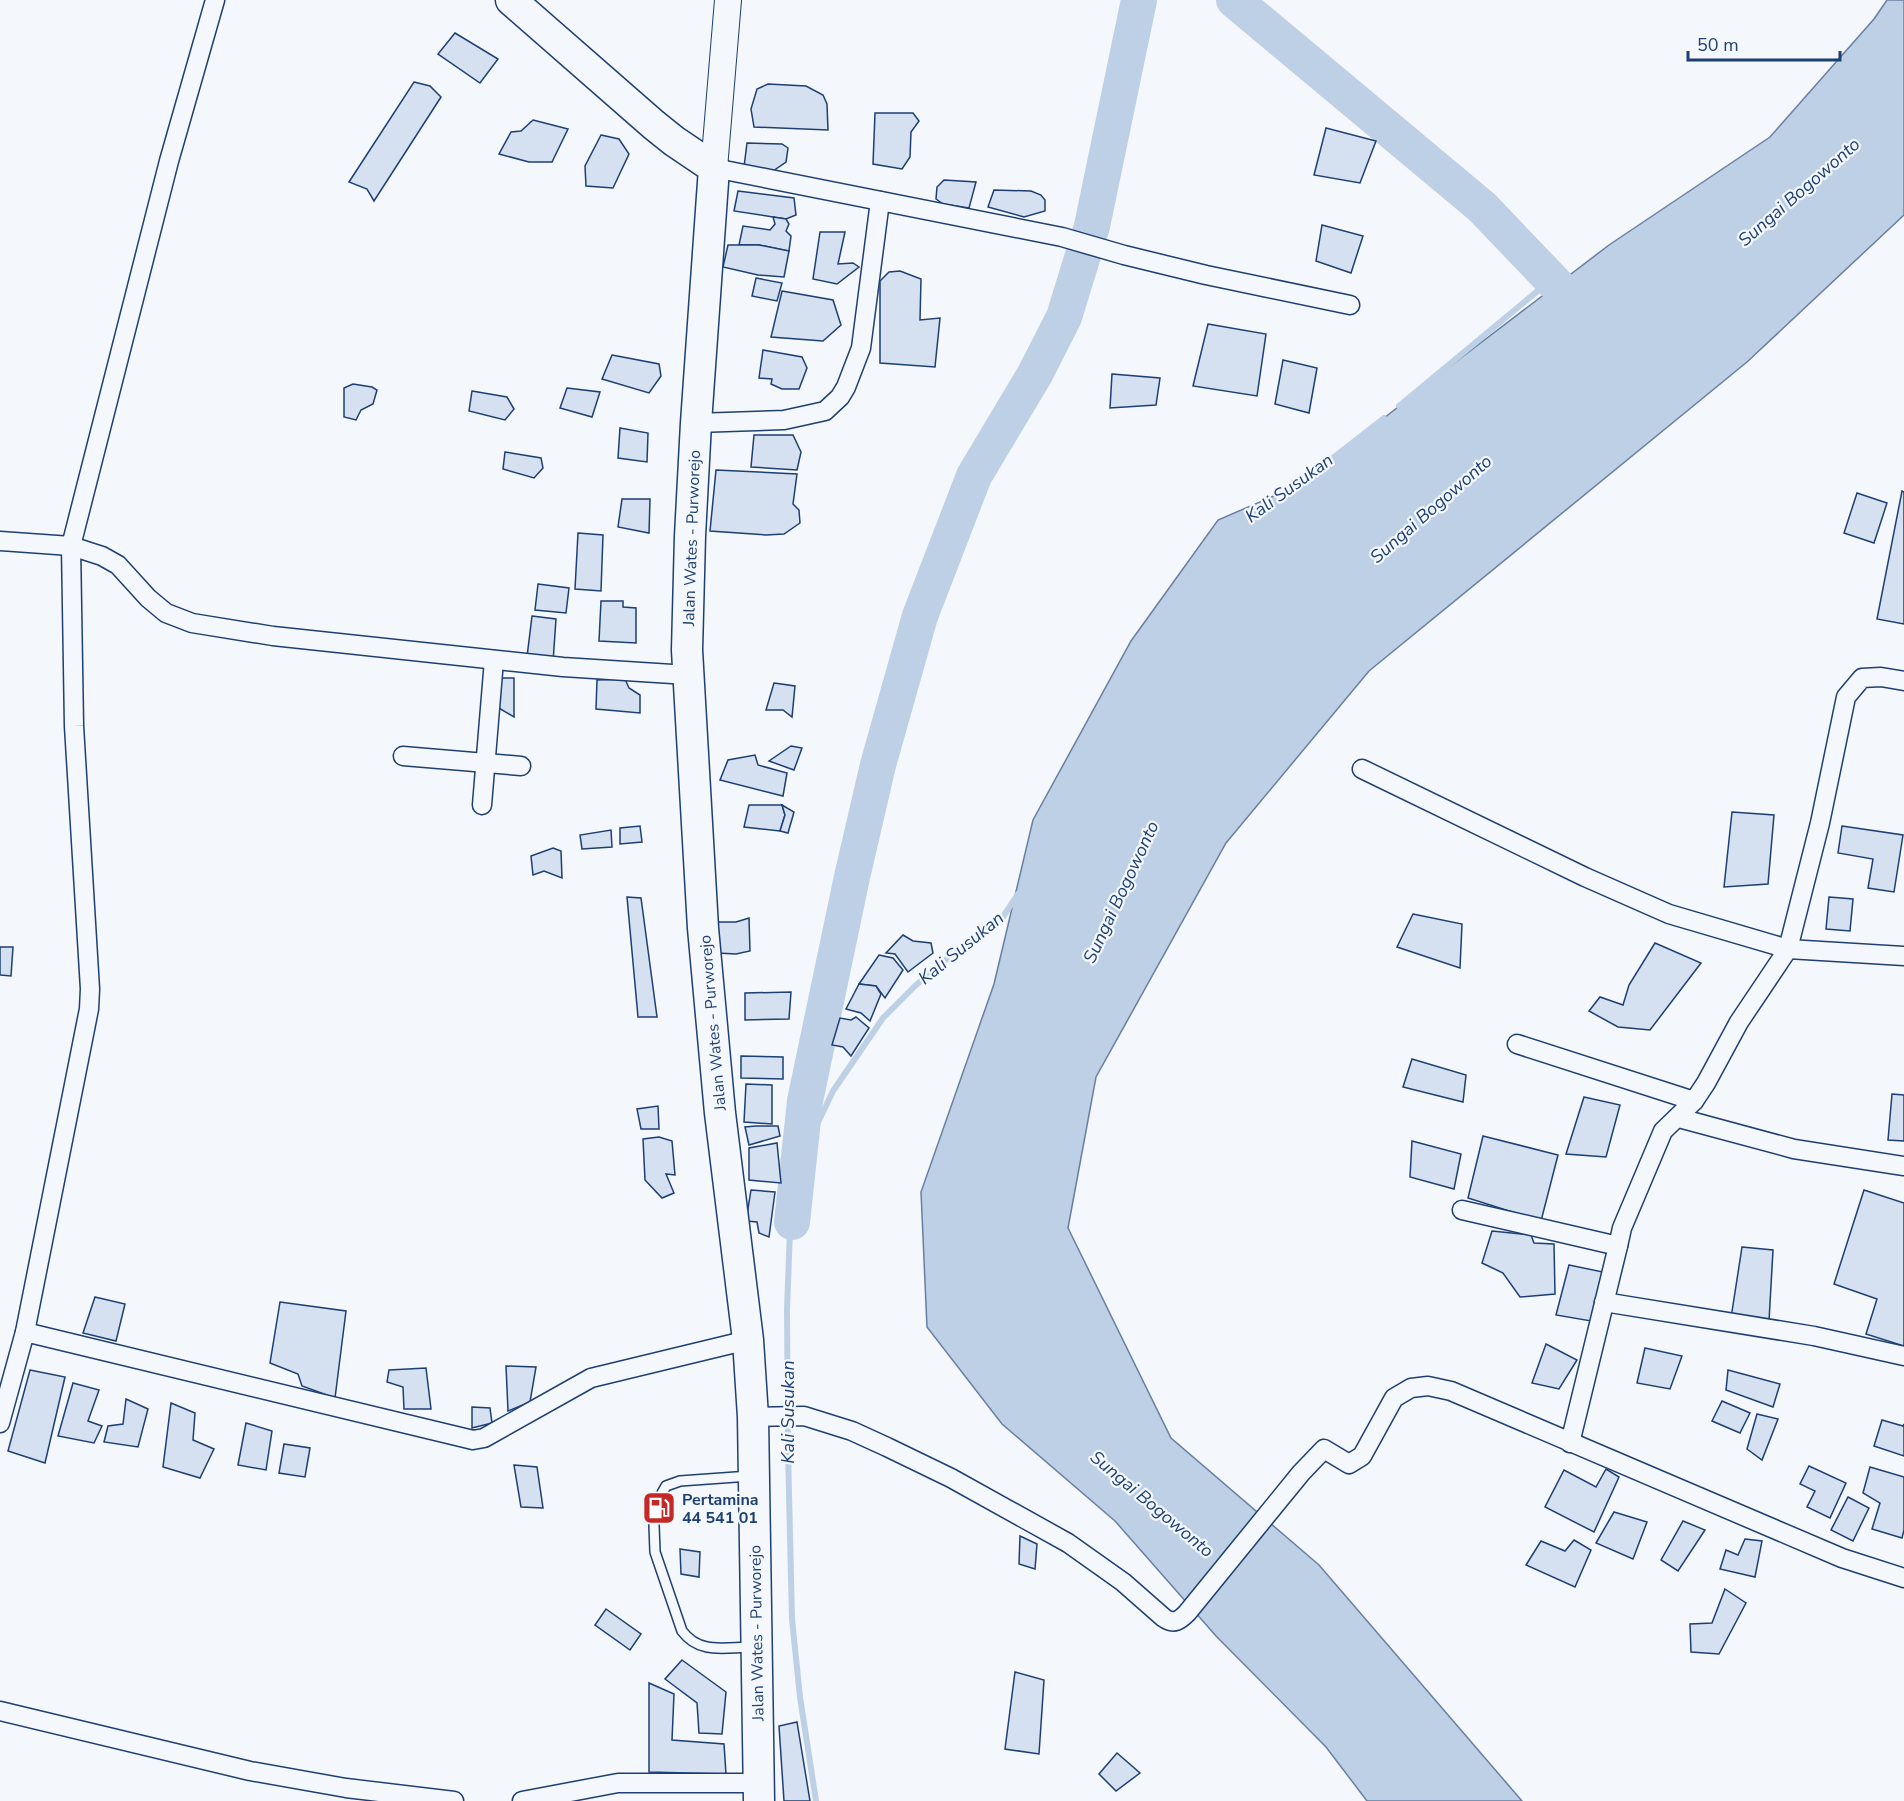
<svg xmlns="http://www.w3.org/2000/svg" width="1904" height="1801" font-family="'Nunito Sans',sans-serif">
<rect width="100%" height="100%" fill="#f4f7fb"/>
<!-- water -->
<polygon fill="#bed0e5" stroke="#687fa3" stroke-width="1.5" points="1887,0 1904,0 1904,215 1747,362 1369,671 1226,843 1096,1077 1068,1228 1171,1438 1319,1565 1522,1801 1367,1801 1326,1747 1216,1636 1115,1521 1002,1424 927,1327 921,1192 994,984 1033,820 1131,641 1218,520 1297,486 1453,364 1609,245 1770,137 1874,19"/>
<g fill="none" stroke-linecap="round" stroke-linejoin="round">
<!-- stream -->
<g stroke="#bed0e5" stroke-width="6">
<polyline points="1399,406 1552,279"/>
<polyline points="1293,489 1384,418"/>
<polyline points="816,1801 800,1697 792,1619 788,1451 787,1310 790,1229 812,1135 833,1091 883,1018 915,986 961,947 1003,917 1018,894"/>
</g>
<!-- river -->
<g stroke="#bed0e5" stroke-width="36">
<polyline points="1234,0 1482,207 1590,320"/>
<polyline points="792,1222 805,1101 852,877 878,765 920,616 974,476 1035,374 1064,317 1092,226 1139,0"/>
</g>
</g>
<!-- building -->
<g fill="#d5e0f0" stroke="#1d3f73" stroke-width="1.5">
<polygon points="455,33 498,59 480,83 438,54"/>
<polygon points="414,82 430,86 441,97 374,201 367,189 349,182"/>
<polygon points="768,84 806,86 823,95 827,104 828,130 754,127 751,109 757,89"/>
<polygon points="875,113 913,113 919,121 911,132 910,157 902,169 873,164"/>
<polygon points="533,120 568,129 552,162 529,162 499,154 511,132 521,131"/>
<polygon points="1326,128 1376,141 1360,183 1314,175"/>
<polygon points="601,135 619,139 629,154 613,188 586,186 585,166"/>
<polygon points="747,143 782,144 788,148 786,162 773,171 744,167"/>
<polygon points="944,180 976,182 969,208 943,204 936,199 937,187"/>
<polygon points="994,190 1031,191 1041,195 1045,200 1045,211 1024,217 988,207"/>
<polygon points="738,191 794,198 796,215 786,219 734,211"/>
<polygon points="773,217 786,219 789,224 786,231 791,236 789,251 759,245 739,245 743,226 770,230 775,224"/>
<polygon points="1322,225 1363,236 1351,273 1316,261"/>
<polygon points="820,232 845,232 838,264 853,263 859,267 837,284 813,279"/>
<polygon points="728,245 759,245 789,251 784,277 758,275 723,267"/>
<polygon points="900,271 921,279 920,320 940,318 935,367 880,363 880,281 889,272"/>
<polygon points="756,278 782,283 777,301 752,296"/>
<polygon points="782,291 833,300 841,325 823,341 771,337"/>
<polygon points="1208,324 1266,334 1257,396 1193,386"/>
<polygon points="763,350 802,357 807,368 799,389 782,389 771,384 772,379 759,378"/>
<polygon points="612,355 659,364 661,376 649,393 602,379"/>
<polygon points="1283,360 1317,368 1309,413 1275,404"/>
<polygon points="1112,374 1160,378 1156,405 1110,408"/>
<polygon points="353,384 372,387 377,390 373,404 361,410 356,420 344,417 344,388"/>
<polygon points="567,388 600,392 592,417 560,408"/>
<polygon points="472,391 507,397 514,409 505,420 469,411"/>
<polygon points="620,428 648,433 647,462 618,458"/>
<polygon points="754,435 793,435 801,452 797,470 751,467"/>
<polygon points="505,452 541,458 543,468 534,478 503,469"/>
<polygon points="716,470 797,474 793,504 799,510 800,523 784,534 766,535 710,531"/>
<polygon points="1902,491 1904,492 1904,624 1877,619"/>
<polygon points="1857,493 1887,503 1874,543 1844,533"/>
<polygon points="622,499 650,499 649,533 618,527"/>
<polygon points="578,533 603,535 601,591 575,589"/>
<polygon points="538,584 569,588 566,613 535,610"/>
<polygon points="601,601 623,601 623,607 636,608 636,643 599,641"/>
<polygon points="532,616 556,619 553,662 527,657"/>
<polygon points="492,678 514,678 514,717 492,704"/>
<polygon points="625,679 629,688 640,695 640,713 596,709 597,680"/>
<polygon points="774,683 795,686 792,717 783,710 766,710"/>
<polygon points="791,746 802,748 794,770 769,761"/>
<polygon points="755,755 758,765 787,773 783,796 720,780 728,760"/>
<polygon points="749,805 782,805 785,815 780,831 744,827"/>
<polygon points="782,805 794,812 788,833 780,831 785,815"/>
<polygon points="1732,812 1774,815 1768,884 1724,887"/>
<polygon points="640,826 642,842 620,844 620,828"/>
<polygon points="1842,826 1903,835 1894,892 1868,888 1873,859 1838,853"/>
<polygon points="611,830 612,847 582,849 580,835"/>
<polygon points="553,848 561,851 562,878 544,871 533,875 531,856"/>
<polygon points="627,897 641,898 657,1017 638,1017"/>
<polygon points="1829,897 1853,899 1850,931 1826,929"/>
<polygon points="1413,914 1462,924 1460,968 1397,947"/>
<polygon points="749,918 750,951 736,954 717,953 717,922 736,922"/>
<polygon points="903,935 913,941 931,943 933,953 908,972 895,954 886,953"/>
<polygon points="1655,943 1701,963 1650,1030 1618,1027 1589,1011 1600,997 1623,1005 1629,985"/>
<polygon points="0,947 13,947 11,976 0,975"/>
<polygon points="879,955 893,958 903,970 885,998 876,986 859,984"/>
<polygon points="859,984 876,986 881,994 870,1021 861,1013 846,1009"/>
<polygon points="791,992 789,1019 745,1020 745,993"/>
<polygon points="856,1017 869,1028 851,1056 843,1047 832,1045 840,1018 851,1020"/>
<polygon points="741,1056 783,1057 783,1079 741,1078"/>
<polygon points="1412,1059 1466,1075 1463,1102 1403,1087"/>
<polygon points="746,1084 772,1085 772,1124 744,1122"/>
<polygon points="1892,1094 1904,1095 1904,1141 1888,1140"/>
<polygon points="1584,1097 1620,1105 1606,1157 1566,1154"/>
<polygon points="658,1106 659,1129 641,1129 637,1109"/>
<polygon points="756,1126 778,1126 780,1136 749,1145 745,1127"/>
<polygon points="1483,1136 1558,1155 1541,1221 1468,1198"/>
<polygon points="659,1137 672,1141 675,1175 666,1174 674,1193 662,1198 645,1180 643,1139"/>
<polygon points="1412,1141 1461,1154 1454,1189 1410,1177"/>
<polygon points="777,1143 781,1183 749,1180 749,1148"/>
<polygon points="751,1190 775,1192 769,1237 759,1233 757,1222 746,1221"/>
<polygon points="1864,1190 1904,1203 1904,1346 1866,1334 1877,1299 1834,1284"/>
<polygon points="1492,1231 1531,1235 1534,1243 1554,1244 1555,1294 1520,1297 1503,1273 1482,1263"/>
<polygon points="1742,1247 1773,1250 1769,1321 1731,1318"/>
<polygon points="1569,1265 1603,1272 1591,1321 1556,1315"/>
<polygon points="95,1297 125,1304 116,1341 83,1333"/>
<polygon points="280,1302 346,1311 335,1398 302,1386 298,1374 270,1363"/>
<polygon points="1546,1344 1577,1360 1559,1389 1532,1383"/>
<polygon points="1645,1348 1682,1356 1670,1389 1637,1383"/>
<polygon points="506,1366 536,1367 530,1402 508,1411"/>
<polygon points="426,1368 431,1409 404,1409 403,1387 387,1382 389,1370"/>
<polygon points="30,1370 65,1377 45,1463 8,1451"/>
<polygon points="1728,1370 1780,1384 1773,1407 1726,1390"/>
<polygon points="73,1383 99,1390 88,1421 102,1426 94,1443 58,1436"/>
<polygon points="126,1399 148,1409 138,1447 104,1442 108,1426 123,1424"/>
<polygon points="1722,1401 1750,1413 1740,1433 1712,1421"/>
<polygon points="171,1403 195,1413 193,1440 214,1449 200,1478 163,1467"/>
<polygon points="472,1407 490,1408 492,1423 472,1428"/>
<polygon points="1757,1414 1778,1419 1762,1460 1747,1449"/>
<polygon points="1882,1420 1903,1426 1904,1424 1904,1456 1874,1446"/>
<polygon points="246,1423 272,1431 266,1470 238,1465"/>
<polygon points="284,1444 310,1448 305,1477 279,1473"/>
<polygon points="514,1465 537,1467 543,1508 521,1507"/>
<polygon points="1809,1466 1846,1483 1830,1518 1807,1507 1815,1491 1800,1484"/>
<polygon points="1870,1467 1904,1477 1904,1530 1902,1538 1872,1529 1880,1503 1863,1493"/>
<polygon points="1606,1469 1619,1477 1594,1532 1545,1507 1564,1470 1596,1487"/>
<polygon points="1848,1497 1869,1508 1853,1541 1831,1530"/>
<polygon points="1614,1512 1647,1522 1633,1559 1596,1543"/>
<polygon points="1683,1521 1705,1530 1678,1571 1661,1560"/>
<polygon points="1020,1536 1037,1544 1035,1569 1019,1564"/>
<polygon points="1745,1539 1762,1541 1755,1577 1720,1569 1726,1550 1738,1555"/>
<polygon points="1574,1540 1591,1550 1575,1587 1526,1565 1541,1541 1565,1551"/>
<polygon points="680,1549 700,1552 699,1577 681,1574"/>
<polygon points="1725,1589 1746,1603 1719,1654 1691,1652 1690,1624 1712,1623"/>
<polygon points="606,1609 641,1634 630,1650 595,1625"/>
<polygon points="682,1660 726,1692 722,1734 699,1733 697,1703 665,1679"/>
<polygon points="1015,1672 1044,1680 1039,1754 1005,1749"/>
<polygon points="649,1683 674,1694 672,1740 724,1744 726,1774 649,1772"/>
<polygon points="797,1722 810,1801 784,1801 779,1726"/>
<polygon points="1117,1753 1140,1773 1116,1791 1099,1774"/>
</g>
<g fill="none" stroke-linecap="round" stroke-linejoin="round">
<defs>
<g id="service">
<polyline points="662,1493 666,1486 680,1481 750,1476"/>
<path d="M654,1525L655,1552L682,1631C700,1655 725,1647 752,1647"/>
</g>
<g id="minor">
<polyline points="714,168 1062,237 1124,255 1206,275 1350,305"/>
<polyline points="696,423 784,420 825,411 840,397 846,387 861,348 880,201"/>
<polyline points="0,541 71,546 102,556 118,565 148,598 166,613 192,623 273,636 563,667 688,675"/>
<polyline points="403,756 521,766"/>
<polyline points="1362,769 1585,877 1669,914 1788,949 1904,956"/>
<polyline points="482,805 494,660"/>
<polyline points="1517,1044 1694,1101"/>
<polyline points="1679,1118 1794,1149 1904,1166"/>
<polyline points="1462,1210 1618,1246 1622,1228 1663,1131 1694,1101 1706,1083 1739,1022 1788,949 1820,823 1846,697 1862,678 1881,677 1904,681"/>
<polyline points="1604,1302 1814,1336 1904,1356"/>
<polyline points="25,1332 89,1009 90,989 74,726 71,546 169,161 215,0"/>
<path d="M753,1417L804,1416L852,1431L887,1447L951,1478L1068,1543L1123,1582L1164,1618C1174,1625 1180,1620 1187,1613L1301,1473L1324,1449L1349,1464L1362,1456L1394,1398L1411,1388L1428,1386L1451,1391L1842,1558L1904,1578"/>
<polyline points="0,1423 25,1332 473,1440 484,1438 591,1378 748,1340"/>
<polyline points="1570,1443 1618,1246"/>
<polyline points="0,1711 250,1771 346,1788 454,1801"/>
<polyline points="522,1801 618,1783 758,1783"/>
</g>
<polyline id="secondary" points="714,168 728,0"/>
<polyline id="trunk" points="511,0 654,125 674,141 714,168 696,423 690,536 687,650 703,928 720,1113 748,1340 753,1417 759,1801"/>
</defs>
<!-- service casing -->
<use href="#service" stroke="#1d3f73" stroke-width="12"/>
<!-- minor casing -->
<use href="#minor" stroke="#1d3f73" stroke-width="21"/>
<!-- secondary casing -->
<use href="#secondary" stroke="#1d3f73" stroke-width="28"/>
<!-- trunk casing -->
<use href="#trunk" stroke="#1d3f73" stroke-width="33"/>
<!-- service -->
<use href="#service" stroke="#f4f7fb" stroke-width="9"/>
<!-- minor -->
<use href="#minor" stroke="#f4f7fb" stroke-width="18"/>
<!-- secondary -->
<use href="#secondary" stroke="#f4f7fb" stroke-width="26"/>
<!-- trunk -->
<use href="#trunk" stroke="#f4f7fb" stroke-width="30"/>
</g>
<!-- icons -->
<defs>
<symbol id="fuel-square" viewBox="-11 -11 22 22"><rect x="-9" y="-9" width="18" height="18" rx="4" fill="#c62828" stroke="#f4f7fb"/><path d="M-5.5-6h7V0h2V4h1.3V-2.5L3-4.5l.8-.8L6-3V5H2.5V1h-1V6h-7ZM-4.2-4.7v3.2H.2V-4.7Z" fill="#fff"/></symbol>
</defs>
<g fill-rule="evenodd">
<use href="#fuel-square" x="640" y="1489" width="38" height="38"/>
</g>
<g text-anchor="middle" stroke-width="4.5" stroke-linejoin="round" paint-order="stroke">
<!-- street labels -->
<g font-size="16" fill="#1d3f73" stroke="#f4f7fb">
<text transform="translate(691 538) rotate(-88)" y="6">Jalan Wates - Purworejo</text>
<text transform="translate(712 1023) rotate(-95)" y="6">Jalan Wates - Purworejo</text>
<text transform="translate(756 1633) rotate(-91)" y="6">Jalan Wates - Purworejo</text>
</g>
<!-- poi labels -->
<g font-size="16" font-weight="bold" fill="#1d3f73" stroke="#f4f7fb" text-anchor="start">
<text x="682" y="1505">Pertamina<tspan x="682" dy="18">44 541 01</tspan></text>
</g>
<!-- water labels -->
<g font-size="18" font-style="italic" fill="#1d3f73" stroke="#f4f7fb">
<text transform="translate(1799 192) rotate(-41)" y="6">Sungai Bogowonto</text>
<text transform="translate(1289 488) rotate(-36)" y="6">Kali Susukan</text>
<text transform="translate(1431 509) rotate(-41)" y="6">Sungai Bogowonto</text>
<text transform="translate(1121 892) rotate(-65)" y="6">Sungai Bogowonto</text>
<text transform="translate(961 948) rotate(-39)" y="6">Kali Susukan</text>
<text transform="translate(788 1412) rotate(-90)" y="6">Kali Susukan</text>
<text transform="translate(1152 1504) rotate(40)" y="6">Sungai Bogowonto</text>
</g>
</g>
<!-- scale -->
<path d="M1688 51v9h152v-9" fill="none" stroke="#1d3f73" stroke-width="3"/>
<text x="1697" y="51" font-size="18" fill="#1d3f73" stroke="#f4f7fb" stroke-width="4.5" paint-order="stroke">50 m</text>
</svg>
